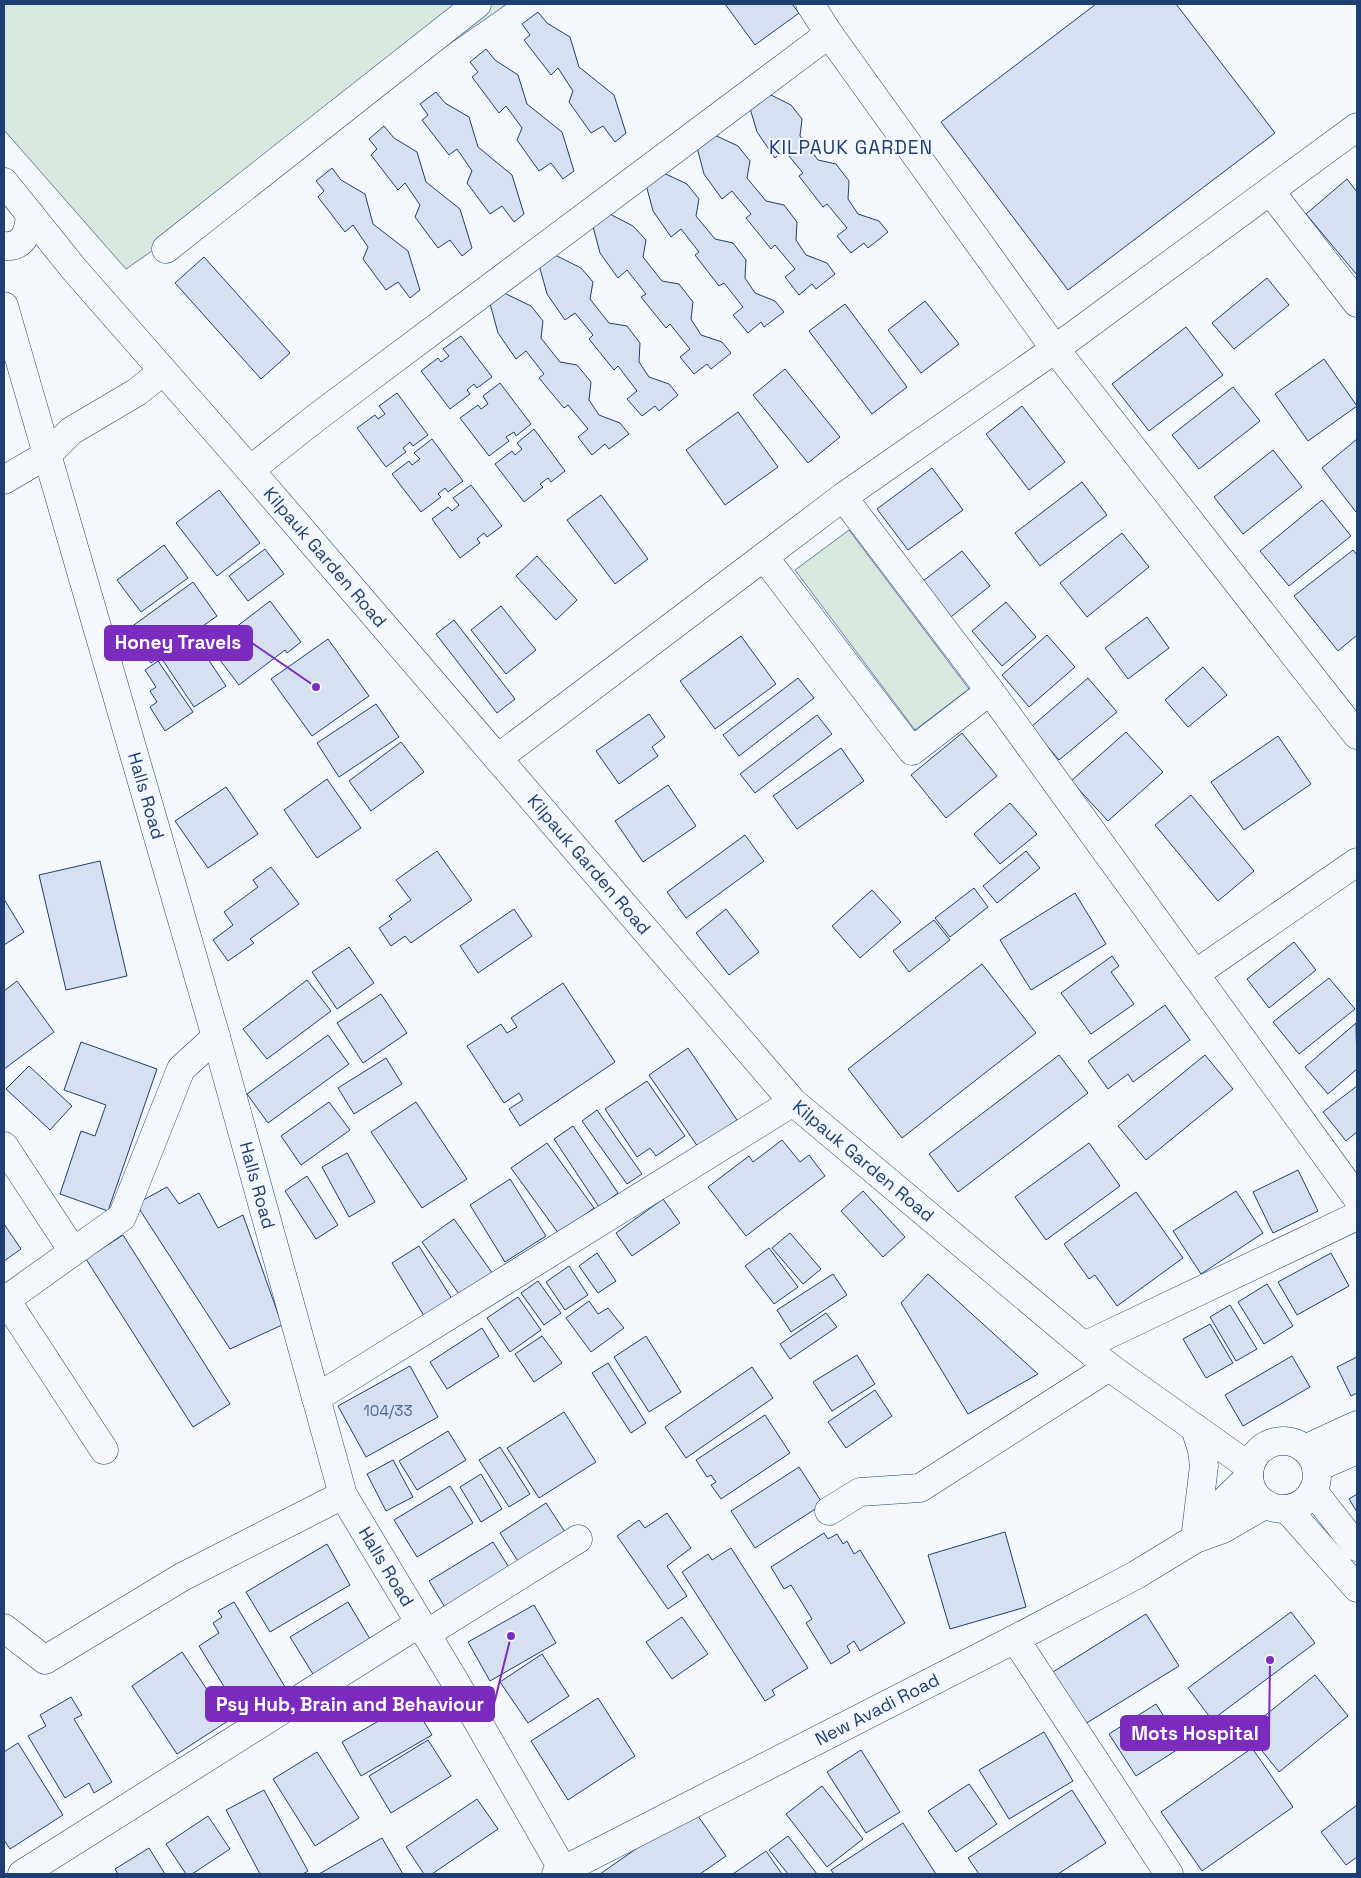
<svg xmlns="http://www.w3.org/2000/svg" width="1361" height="1878" font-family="'Space Grotesk',sans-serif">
<rect width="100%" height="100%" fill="#f4f7fb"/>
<!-- green -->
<g fill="#d7e8df" stroke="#687fa3">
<polygon points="4,4 507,4 126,269 4,130"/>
<polygon points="849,530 969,689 915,730 795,570"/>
</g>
<!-- building -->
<g fill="#d5e0f0" stroke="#1d3f73">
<polygon points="725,4 792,4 799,13 755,45"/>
<polygon points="1096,4 1176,4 1275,133 1068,290 941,122"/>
<polygon points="538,12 547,23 570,37 579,67 614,95 626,133 615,142 603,126 591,133 569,102 573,91 558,68 551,75 524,40 530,35 522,24"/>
<polygon points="486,49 495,60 518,75 527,104 562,132 574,171 563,179 551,163 539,171 517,140 522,128 506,106 499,113 472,77 478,72 470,62"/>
<polygon points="759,89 791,105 802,119 800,136 818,160 836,164 849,181 848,199 858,214 879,221 888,232 868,248 864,243 851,253 837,236 847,228 827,204 823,207 799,176 803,173 784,150 775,158 757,132 747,98"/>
<polygon points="436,92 445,103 469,117 478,147 512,175 524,214 514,222 502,206 490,214 467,183 472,171 457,149 449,155 422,120 428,115 420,104"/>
<polygon points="384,126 394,138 417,152 426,182 460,209 472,248 462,256 450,240 438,248 415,217 420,205 405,183 398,190 371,155 377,149 369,139"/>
<polygon points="706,131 738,146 750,161 747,178 766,201 784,205 797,222 796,240 806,255 827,263 835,274 816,289 812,284 799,295 785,277 795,269 775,245 771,249 746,218 751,214 732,191 722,199 704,174 695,140"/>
<polygon points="332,168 341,180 365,194 373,224 408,251 420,290 410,298 398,282 386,290 363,259 368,247 353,225 345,232 318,197 324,191 316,181"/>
<polygon points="655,169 687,184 699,199 696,216 715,239 733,243 746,260 745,278 755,293 775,301 784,312 764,327 761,322 748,333 733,315 743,307 724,283 719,286 695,255 699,252 681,229 671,237 653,211 644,177"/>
<polygon points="1347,179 1357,192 1357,275 1306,214"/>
<polygon points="602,210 633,226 646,240 643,257 662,281 679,284 693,302 691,319 701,335 722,342 731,353 711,369 707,364 694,374 680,357 690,349 670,324 666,328 641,297 646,294 627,270 618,278 600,253 591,219"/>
<polygon points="549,252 581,268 593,282 590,299 609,323 627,326 640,343 639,362 649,377 669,384 678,395 659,411 655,406 642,416 627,399 637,391 618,366 614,370 589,339 593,335 575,313 565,320 547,294 538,261"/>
<polygon points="204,257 290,353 261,379 175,283"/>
<polygon points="1267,278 1289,305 1234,349 1212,323"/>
<polygon points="500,291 531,306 543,321 541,338 560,362 577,365 591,382 589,400 599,415 620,423 629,434 609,449 605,444 592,455 578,437 588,429 568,405 564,408 539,378 544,374 526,351 516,359 498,333 489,300"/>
<polygon points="925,301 959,344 921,373 888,330"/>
<polygon points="845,304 907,387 872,414 809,331"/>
<polygon points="1186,327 1223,375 1149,431 1112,384"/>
<polygon points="461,336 492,377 477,388 474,384 467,390 470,394 450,409 421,371 438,358 441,362 449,356 443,349"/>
<polygon points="1324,359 1357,406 1308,441 1275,394"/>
<polygon points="785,369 840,437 808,463 753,395"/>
<polygon points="500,383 531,424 516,436 514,432 506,437 509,441 489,456 460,418 478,405 481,409 488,404 483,396"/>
<polygon points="1233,387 1260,421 1199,469 1172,435"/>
<polygon points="397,393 428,435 413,446 410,442 403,448 406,452 386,467 357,428 375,415 378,419 385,414 379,406"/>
<polygon points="1022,406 1065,462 1029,490 986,434"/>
<polygon points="738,412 778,467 725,505 686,450"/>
<polygon points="534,429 565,471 551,482 548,478 540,484 543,487 524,502 495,464 512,451 515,455 522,449 517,443"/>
<polygon points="432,439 463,481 448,492 445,488 438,494 441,497 421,512 392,474 409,461 412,465 420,459 414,453"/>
<polygon points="1357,439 1357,511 1356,512 1322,468"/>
<polygon points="1273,450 1302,487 1243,534 1214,497"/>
<polygon points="932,468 963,510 908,550 877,509"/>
<polygon points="1082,482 1107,515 1040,566 1015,533"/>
<polygon points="471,485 502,526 487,537 484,533 477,539 480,543 460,558 432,519 448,507 452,511 459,505 453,498"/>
<polygon points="219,490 260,543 217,576 176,523"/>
<polygon points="601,495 648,559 615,584 567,520"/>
<polygon points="1322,500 1351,536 1289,586 1260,551"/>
<polygon points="1122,533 1149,567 1087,617 1060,583"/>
<polygon points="164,545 188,578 141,612 117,580"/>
<polygon points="265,549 284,574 248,601 229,576"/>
<polygon points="1353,550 1357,555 1357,635 1338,651 1294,596"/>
<polygon points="962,551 990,586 947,620 919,584"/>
<polygon points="537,556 577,600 556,620 516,576"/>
<polygon points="193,582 217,616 151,663 127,630"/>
<polygon points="270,601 301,642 287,653 285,650 239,685 210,647"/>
<polygon points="1006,602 1036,637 1002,666 972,631"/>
<polygon points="501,606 536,650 506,674 471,630"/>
<polygon points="1147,617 1169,648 1128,679 1105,648"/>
<polygon points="454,620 515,699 497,713 436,634"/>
<polygon points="1047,635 1075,667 1029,707 1002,675"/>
<polygon points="741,636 776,684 715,729 680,681"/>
<polygon points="194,638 226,686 194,707 162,659"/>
<polygon points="328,639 369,696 312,736 271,679"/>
<polygon points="158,661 193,712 165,731 150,707 157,702 150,691 156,687 145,670"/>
<polygon points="1203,667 1227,695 1188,727 1165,700"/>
<polygon points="798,678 814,698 739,756 723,735"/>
<polygon points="1088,678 1117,712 1059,760 1031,727"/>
<polygon points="376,704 399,737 339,777 317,743"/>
<polygon points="649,714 665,737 652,747 658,756 619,784 596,751"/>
<polygon points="817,715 832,734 755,793 740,774"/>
<polygon points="1126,732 1163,772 1108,821 1071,781"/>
<polygon points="962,733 997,776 946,818 911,775"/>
<polygon points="1278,736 1311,784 1244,830 1211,782"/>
<polygon points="401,742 424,772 371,811 349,781"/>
<polygon points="841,748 864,781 797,829 773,796"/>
<polygon points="327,779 361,828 317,858 284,810"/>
<polygon points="668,785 696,826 643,862 615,821"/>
<polygon points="226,787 258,834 208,868 175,821"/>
<polygon points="1191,795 1254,871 1218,901 1155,825"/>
<polygon points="1010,803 1037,834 1000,864 974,834"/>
<polygon points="745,835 764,861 686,918 667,892"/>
<polygon points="437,851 472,900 411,943 405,936 391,946 379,928 392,919 389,916 411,900 396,880"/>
<polygon points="1026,851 1040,868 997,903 983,886"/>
<polygon points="100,861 127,976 66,990 39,875"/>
<polygon points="271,867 299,904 250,939 254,943 228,961 213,940 233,925 224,912 258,887 253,880"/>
<polygon points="974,888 988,907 950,937 935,918"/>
<polygon points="872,890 901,922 860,958 832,926"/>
<polygon points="1075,893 1106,944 1031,990 1000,940"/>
<polygon points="4,899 24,932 4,945"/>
<polygon points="514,909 532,936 478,973 460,946"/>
<polygon points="726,909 759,952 729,975 696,933"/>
<polygon points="934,920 950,940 909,972 893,951"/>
<polygon points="1294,942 1316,970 1269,1008 1247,979"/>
<polygon points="349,947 374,983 337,1009 312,972"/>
<polygon points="1112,956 1119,966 1111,972 1134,1004 1091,1034 1061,993"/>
<polygon points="982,964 1036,1033 902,1138 848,1069"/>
<polygon points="1329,978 1355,1009 1299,1054 1273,1022"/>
<polygon points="307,980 331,1011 267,1059 243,1029"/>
<polygon points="17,981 54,1032 4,1069 4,991"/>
<polygon points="563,983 615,1062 520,1126 509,1109 523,1100 519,1093 504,1103 467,1046 501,1024 507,1033 517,1027 511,1018"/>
<polygon points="381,994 407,1033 363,1063 337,1023"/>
<polygon points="1165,1005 1190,1040 1133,1082 1128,1074 1108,1089 1088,1061"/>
<polygon points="1356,1023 1357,1069 1328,1094 1305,1067"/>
<polygon points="328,1035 349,1064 268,1123 247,1094"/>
<polygon points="81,1042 157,1069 108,1211 60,1194 81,1131 95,1136 106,1105 64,1090"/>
<polygon points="688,1048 737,1120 698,1147 649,1075"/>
<polygon points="1059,1055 1088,1093 958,1192 929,1154"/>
<polygon points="1205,1055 1233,1089 1146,1160 1118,1126"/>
<polygon points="386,1058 402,1084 354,1114 338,1088"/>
<polygon points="29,1066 72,1106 50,1130 6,1089"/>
<polygon points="647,1081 685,1136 656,1156 650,1148 637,1157 605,1109"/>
<polygon points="1357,1086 1357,1132 1346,1141 1323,1112"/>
<polygon points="329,1102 350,1130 301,1165 281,1136"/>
<polygon points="416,1102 467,1179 422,1208 371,1132"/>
<polygon points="597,1110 642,1174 627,1184 582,1121"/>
<polygon points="573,1126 618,1193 599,1207 554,1139"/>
<polygon points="782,1140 800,1162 809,1155 825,1176 746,1236 708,1187 749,1156 753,1162"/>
<polygon points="547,1143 594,1208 559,1234 511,1168"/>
<polygon points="1089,1143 1120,1186 1046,1240 1015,1197"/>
<polygon points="347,1153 375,1202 349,1217 322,1167"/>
<polygon points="1298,1170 1318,1211 1273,1233 1253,1192"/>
<polygon points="307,1176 338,1225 316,1239 285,1191"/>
<polygon points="510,1179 546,1236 505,1262 470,1205"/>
<polygon points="167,1187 179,1204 199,1193 218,1228 243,1215 282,1325 230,1349 136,1204"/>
<polygon points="863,1191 905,1237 883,1257 841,1211"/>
<polygon points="1236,1191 1263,1233 1201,1274 1173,1231"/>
<polygon points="1136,1192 1183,1258 1117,1306 1095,1275 1089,1279 1064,1244"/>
<polygon points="663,1199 680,1223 632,1256 616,1233"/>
<polygon points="454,1219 493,1274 461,1297 422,1242"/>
<polygon points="4,1224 21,1249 4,1261"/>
<polygon points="790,1233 821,1269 803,1284 772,1248"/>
<polygon points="123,1235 230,1404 193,1427 86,1259"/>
<polygon points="419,1246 454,1302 426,1319 392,1263"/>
<polygon points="769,1248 798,1287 774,1304 745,1266"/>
<polygon points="597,1253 616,1281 598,1293 579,1266"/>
<polygon points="1331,1253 1349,1286 1297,1315 1278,1282"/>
<polygon points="569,1266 588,1295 565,1310 546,1282"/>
<polygon points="833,1274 847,1295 791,1332 777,1310"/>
<polygon points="928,1274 1038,1374 968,1414 901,1303"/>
<polygon points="538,1281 561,1313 544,1325 521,1293"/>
<polygon points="1267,1284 1293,1326 1264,1344 1238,1302"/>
<polygon points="518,1297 541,1330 510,1352 487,1318"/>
<polygon points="589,1301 598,1314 608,1308 624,1328 591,1352 566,1318"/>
<polygon points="1230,1305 1257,1349 1236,1361 1210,1317"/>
<polygon points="826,1313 837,1327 790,1359 780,1344"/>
<polygon points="1210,1324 1233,1363 1206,1378 1183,1339"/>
<polygon points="482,1328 499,1356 447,1389 430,1362"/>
<polygon points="542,1336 562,1363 534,1382 515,1354"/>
<polygon points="646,1336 681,1392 649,1412 614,1357"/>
<polygon points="857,1355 875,1384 832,1411 813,1382"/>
<polygon points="1292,1356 1310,1387 1243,1426 1225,1395"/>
<polygon points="1357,1357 1357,1393 1351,1396 1337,1367"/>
<polygon points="608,1363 646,1423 631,1433 592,1373"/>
<polygon points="410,1366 438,1417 366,1457 338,1406"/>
<polygon points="752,1367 773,1398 686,1458 665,1427"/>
<polygon points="875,1390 892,1416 846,1448 828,1422"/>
<polygon points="564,1412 596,1462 539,1498 507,1448"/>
<polygon points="765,1415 790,1453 721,1499 711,1485 716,1482 711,1475 707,1477 696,1460"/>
<polygon points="448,1431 466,1460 417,1490 399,1461"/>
<polygon points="500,1447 530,1494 509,1507 479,1460"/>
<polygon points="393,1460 413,1497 386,1511 367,1474"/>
<polygon points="799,1467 823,1504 755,1548 731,1511"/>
<polygon points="481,1474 502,1509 481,1522 460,1487"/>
<polygon points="450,1486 473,1523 417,1557 394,1520"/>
<polygon points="1357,1494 1357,1512 1349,1499"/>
<polygon points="546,1503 567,1535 521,1566 500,1533"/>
<polygon points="667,1513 691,1548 667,1566 687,1596 668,1609 617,1536 639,1520 645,1528"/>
<polygon points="1005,1532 1026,1607 950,1629 928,1555"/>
<polygon points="824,1533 828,1539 837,1534 843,1544 847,1541 854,1554 860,1550 905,1623 860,1651 854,1641 847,1646 850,1652 831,1664 806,1623 812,1619 791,1585 784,1589 771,1567"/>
<polygon points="493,1542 510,1569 446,1609 429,1581"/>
<polygon points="327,1544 350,1585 270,1632 246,1592"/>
<polygon points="731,1548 808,1668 772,1690 775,1695 765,1701 682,1572 708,1554 712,1560"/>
<polygon points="234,1602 288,1692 244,1719 199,1646 219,1633 213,1623 222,1617 218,1611"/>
<polygon points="348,1602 373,1644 316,1679 290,1637"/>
<polygon points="534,1605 556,1643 490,1681 468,1642"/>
<polygon points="1291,1612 1315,1643 1212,1720 1188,1688"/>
<polygon points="1146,1614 1179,1666 1085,1724 1053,1672"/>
<polygon points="682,1617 708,1654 672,1679 646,1642"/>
<polygon points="182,1652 228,1721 177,1754 132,1686"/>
<polygon points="542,1654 569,1696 528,1723 500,1682"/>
<polygon points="1315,1675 1348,1716 1279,1772 1246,1731"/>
<polygon points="71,1697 82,1715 74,1719 112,1782 94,1793 89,1783 65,1798 28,1736 46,1726 40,1715"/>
<polygon points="598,1698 635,1756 568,1800 531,1741"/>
<polygon points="412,1702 432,1735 361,1776 342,1742"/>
<polygon points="1156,1704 1183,1746 1136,1776 1109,1734"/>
<polygon points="1044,1732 1073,1781 1009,1819 979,1770"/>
<polygon points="428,1740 451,1776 391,1813 369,1776"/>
<polygon points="18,1743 63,1815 10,1849 4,1840 4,1752"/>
<polygon points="1252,1748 1293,1807 1202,1871 1161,1812"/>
<polygon points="861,1750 900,1812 866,1833 827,1772"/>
<polygon points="317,1752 359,1818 315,1846 273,1779"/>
<polygon points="969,1784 997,1824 956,1852 928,1811"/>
<polygon points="822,1786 863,1839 827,1867 786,1814"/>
<polygon points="264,1790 308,1871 303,1874 260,1874 226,1810"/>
<polygon points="1072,1790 1106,1843 1058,1874 979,1874 968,1858"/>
<polygon points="477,1799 498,1829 432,1874 424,1874 406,1847"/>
<polygon points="1357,1805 1357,1857 1346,1865 1321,1832"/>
<polygon points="693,1809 726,1856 700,1874 600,1874"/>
<polygon points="208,1816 230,1849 192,1874 186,1874 166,1844"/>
<polygon points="903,1823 936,1874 834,1874 831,1870"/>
<polygon points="788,1836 817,1874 788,1874 769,1850"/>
<polygon points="382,1838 403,1874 319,1874"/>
<polygon points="149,1848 165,1874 118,1874 115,1869"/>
<polygon points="766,1851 782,1874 733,1874"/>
</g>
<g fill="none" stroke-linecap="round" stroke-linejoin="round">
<defs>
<g id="minor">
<polyline points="810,4 829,34 1055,349 1357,735"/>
<polyline points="1270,191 1357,303"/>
<polyline points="166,249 477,4"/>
<polyline points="250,470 317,417 829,34"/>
<polyline points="4,480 48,454 71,431 137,392 163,371"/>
<polyline points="843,497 990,691 1357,1198"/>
<polyline points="764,557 912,751 990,691"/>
<polyline points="498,758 843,497 1055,349 1357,127"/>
<polyline points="1195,974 1357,862"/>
<polyline points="4,1146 73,1251"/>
<polyline points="6,1300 104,1450"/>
<polyline points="4,1301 122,1217 181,1069 216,1037"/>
<polyline points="1084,1346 1357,1216"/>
<polyline points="316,1398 793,1102"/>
<polyline points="829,1511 860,1492 920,1488 1109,1367"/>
<polyline points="4,1628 45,1660 182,1577 343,1495"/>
<polyline points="426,1634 578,1539"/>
<polyline points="1015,1639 1169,1874"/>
<polyline points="22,1874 420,1623"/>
</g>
<g id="major">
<path id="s1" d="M4,182L74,269L250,470L793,1102L1109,1367L1250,1467"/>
<path d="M4,246C24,248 29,231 30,214"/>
<path id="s2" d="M4,306L216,1037L343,1495L454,1680L563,1870"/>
<polyline points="1195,1428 1202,1450 1204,1466 1195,1539"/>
<circle cx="1283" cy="1475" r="34"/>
<polyline points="1305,1449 1357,1425"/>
<polyline points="1316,1468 1357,1450"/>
<polyline points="1313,1491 1357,1547"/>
<polyline points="1287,1509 1357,1588"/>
<polyline points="1197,1536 1211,1514 1249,1477"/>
<path id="s3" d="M556,1874L1015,1639L1136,1575L1195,1539L1223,1529L1266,1504"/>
</g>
</defs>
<!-- minor casing -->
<use href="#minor" stroke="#1d3f73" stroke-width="29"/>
<!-- major casing -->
<use href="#major" stroke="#1d3f73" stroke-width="29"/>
<!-- minor -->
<use href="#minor" stroke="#f4f7fb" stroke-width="28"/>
<!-- major -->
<use href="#major" stroke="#f4f7fb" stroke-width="28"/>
</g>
<g text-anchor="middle" stroke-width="4" stroke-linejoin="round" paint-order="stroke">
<!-- number labels -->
<g font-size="15" fill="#4b6792">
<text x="388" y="1416">104/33</text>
</g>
<!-- street labels -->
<g font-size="18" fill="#1d3f73" stroke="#f4f7fb">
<text dy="6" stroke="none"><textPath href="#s1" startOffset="494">Kilpauk Garden Road</textPath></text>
<text dy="6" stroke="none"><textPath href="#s2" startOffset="510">Halls Road</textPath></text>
<text dy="6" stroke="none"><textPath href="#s1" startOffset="899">Kilpauk Garden Road</textPath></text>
<text dy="6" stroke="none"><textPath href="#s1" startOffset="1304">Kilpauk Garden Road</textPath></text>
<text dy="6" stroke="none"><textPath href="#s2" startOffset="915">Halls Road</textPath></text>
<text dy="6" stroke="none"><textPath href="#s2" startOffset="1320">Halls Road</textPath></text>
<text dy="6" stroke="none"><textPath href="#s3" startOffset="361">New Avadi Road</textPath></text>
</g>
<!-- neighbourhood labels -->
<g font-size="19" letter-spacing="1" fill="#1d3f73" stroke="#f4f7fb">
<text x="851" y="154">KILPAUK GARDEN</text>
</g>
</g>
<!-- callouts -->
<path fill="none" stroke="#7b2cbf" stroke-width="2" d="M316 687L252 643M511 1636L494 1704M1270 1660L1269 1733"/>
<g fill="#7b2cbf" stroke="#f4f7fb" stroke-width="2">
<circle cx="316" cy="687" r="5"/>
<circle cx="511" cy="1636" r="5"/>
<circle cx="1270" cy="1660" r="5"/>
</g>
<g fill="#7b2cbf" stroke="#7b2cbf" stroke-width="2">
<rect x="105" y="626" width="147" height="34" rx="5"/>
<rect x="206" y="1687" width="288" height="34" rx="5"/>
<rect x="1121" y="1716" width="148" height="34" rx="5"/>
</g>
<g font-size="19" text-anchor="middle" font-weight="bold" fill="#fff">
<text x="178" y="649">Honey Travels</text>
<text x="350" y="1711">Psy Hub, Brain and Behaviour</text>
<text x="1195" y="1740">Mots Hospital</text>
</g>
<!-- border -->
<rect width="1361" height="1878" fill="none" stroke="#1d3f73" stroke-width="10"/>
</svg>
